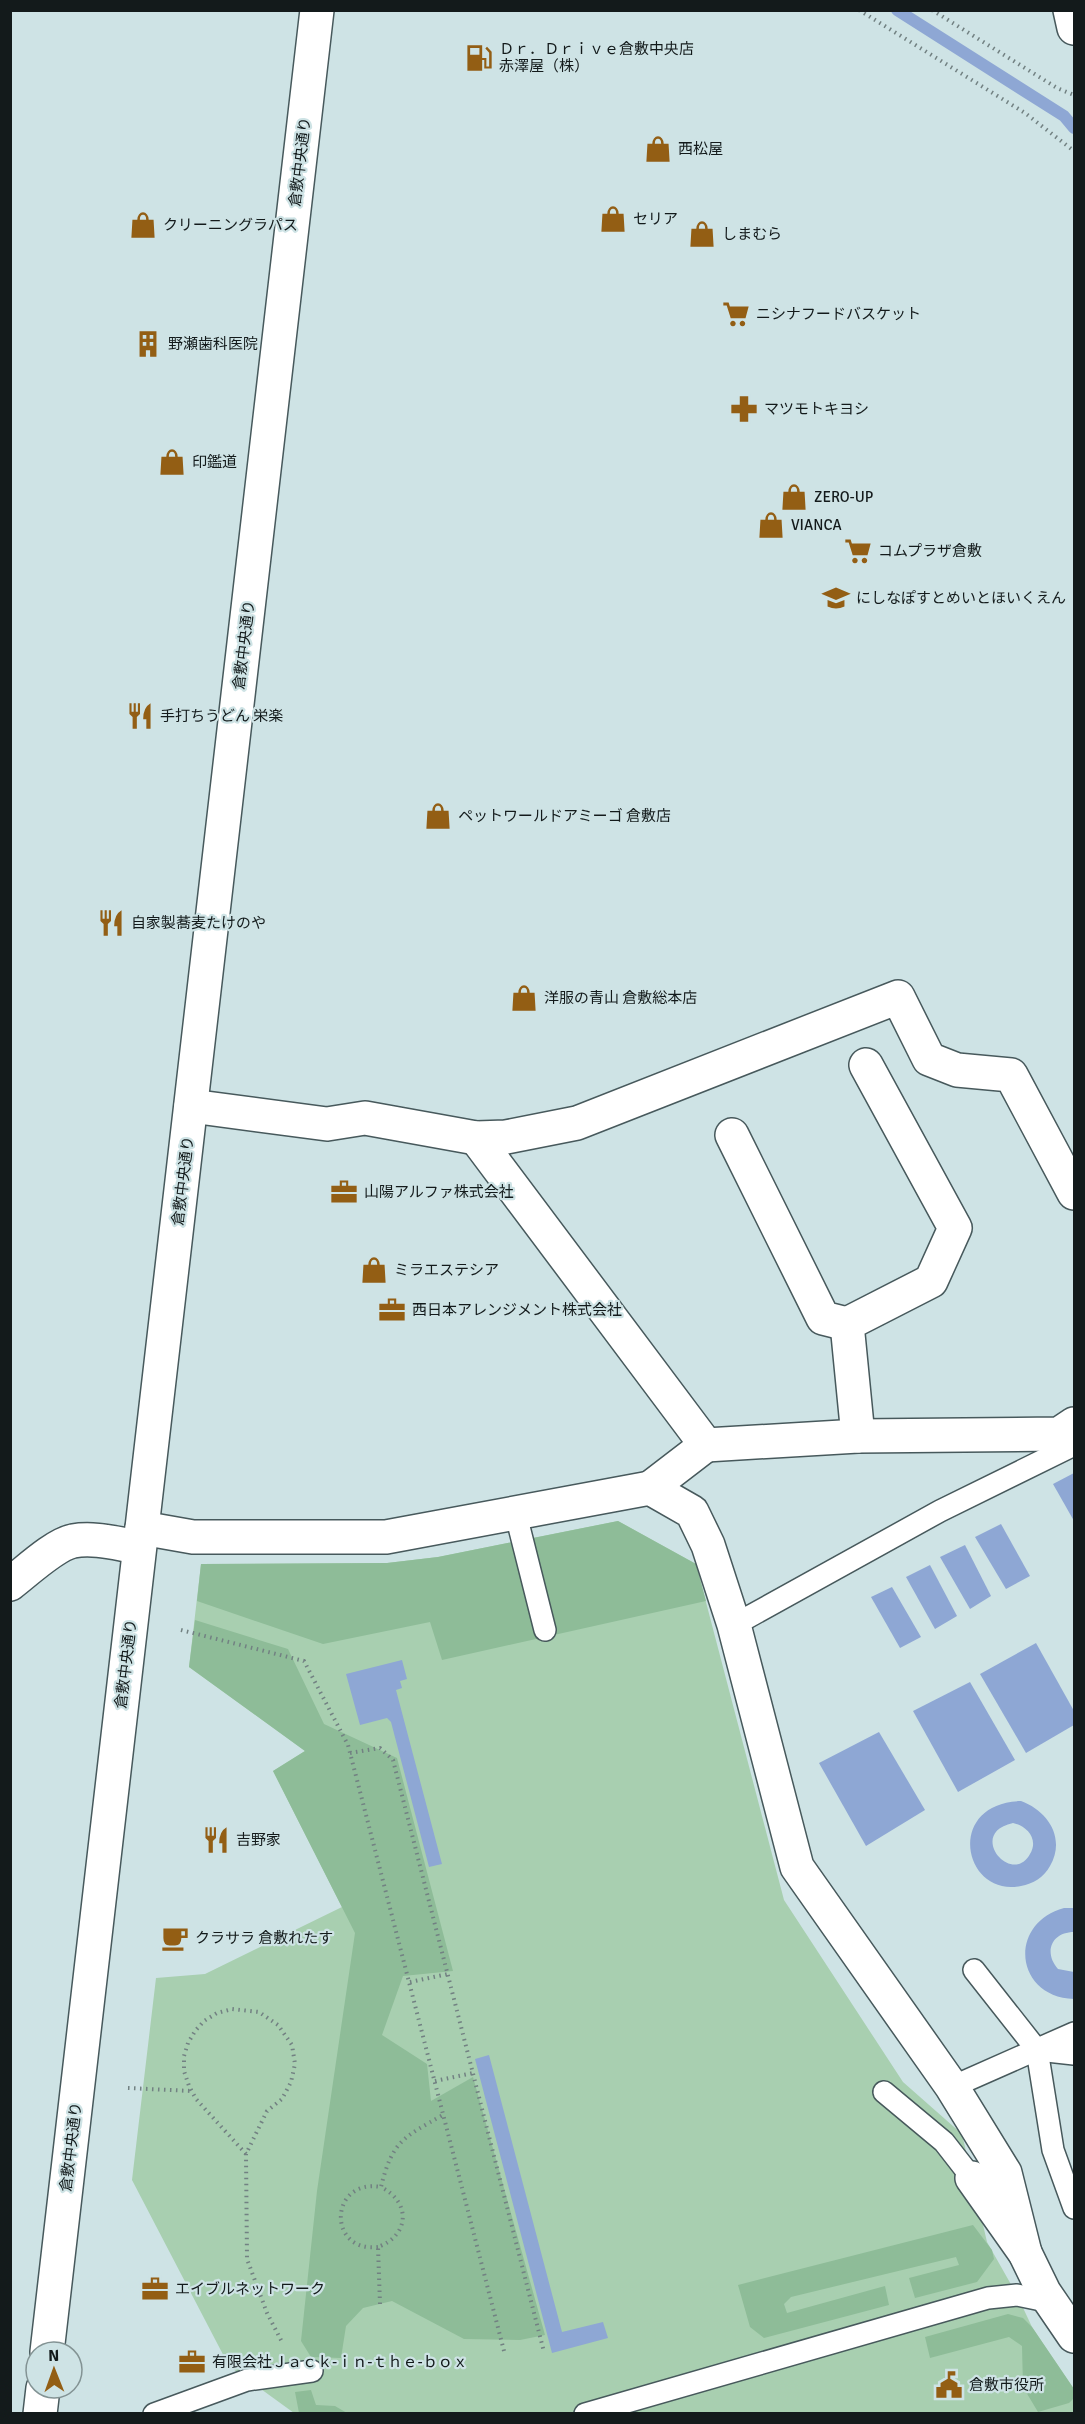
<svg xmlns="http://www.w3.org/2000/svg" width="1085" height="2424" font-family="Signika,'Noto Sans JP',sans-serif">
<rect width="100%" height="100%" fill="#cee3e5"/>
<!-- green -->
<polygon fill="#a8cfb0" points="618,1521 696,1564 784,1900 903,2082 962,2134 987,2242 1017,2295 1032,2327 1074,2389 1074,2413 294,2413 229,2366 132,2180 156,1978 205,1974 342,1907 273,1771 305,1751 189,1667 201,1564 387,1563 438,1557"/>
<!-- forest -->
<g fill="#8ebc98">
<polygon points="618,1521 696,1564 706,1601 442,1660 430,1622 323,1644 197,1601 201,1564 387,1563 438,1557"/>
<polygon points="195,1620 288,1649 324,1724 397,1758 453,1971 403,1976 382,2035 427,2064 431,2101 473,2077 545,2335 520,2340 464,2339 392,2301 363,2308 346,2326 341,2358 311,2357 301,2341 317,2191 355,1933 273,1771 305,1751 189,1667"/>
<polygon points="973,2225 992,2250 994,2259 977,2282 915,2298 909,2278 959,2265 956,2257 791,2297 784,2304 787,2313 885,2286 889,2305 764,2338 750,2327 738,2285"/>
<polygon points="1008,2314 1023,2318 1032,2327 1074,2389 1074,2398 1069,2403 1038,2412 1023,2387 1022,2346 1009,2337 930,2358 925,2337"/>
<polygon points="311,2390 316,2405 335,2406 347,2413 299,2413 295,2392"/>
</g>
<!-- water -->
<g fill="#8ea7d4" fill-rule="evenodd">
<polygon points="1074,1473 1074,1521 1053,1484"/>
<polygon points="1001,1524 1030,1576 1006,1589 975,1537"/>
<polygon points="965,1545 991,1596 970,1609 940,1557"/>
<polygon points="930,1565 957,1616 935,1629 906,1577"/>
<polygon points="892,1587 921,1637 900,1648 871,1597"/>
<polygon points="1036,1643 1074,1711 1074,1725 1026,1753 980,1674"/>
<polygon points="402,1660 407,1679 400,1681 402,1688 396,1690 442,1864 429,1867 391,1722 387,1718 360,1725 346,1674"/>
<polygon points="970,1682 1015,1760 958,1792 913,1711"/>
<polygon points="879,1732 925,1810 866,1846 819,1763"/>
<path d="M1021,1801C1048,1811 1066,1838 1050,1866C1044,1877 1033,1884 1021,1886C963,1898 944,1803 1021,1801ZM1013,1823C1027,1826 1039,1839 1030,1854C1012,1887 966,1833 1013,1823Z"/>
<path d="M1064,1908H1074V1932C1052,1932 1043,1952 1058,1969L1074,1972V1999C1015,1997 1007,1924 1064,1908Z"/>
<polygon points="489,2055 562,2332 603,2322 608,2338 552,2353 475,2059"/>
</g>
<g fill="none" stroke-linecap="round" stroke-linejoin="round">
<!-- stream -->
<polyline stroke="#8ea7d4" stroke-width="12" points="897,10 1064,116 1074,128"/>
<defs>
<g id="lane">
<polyline points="515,1511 545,1630"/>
<polyline points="734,1625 940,1511 1074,1445"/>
<polyline points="974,1970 1037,2050 1053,2150 1074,2208"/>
<polyline points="1038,2050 1074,2054"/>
<polyline points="952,2087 1074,2033"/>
<polyline points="884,2092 944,2142 972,2178"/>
<polyline points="154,2414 247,2380 312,2371"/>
<polyline points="585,2414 988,2298 1017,2295 1051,2302"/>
</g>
<g id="street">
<polyline points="191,1106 327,1124 365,1118 476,1138 506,1137 577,1123 898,997 929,1059 957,1070 1011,1075 1074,1193"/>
<polyline points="732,1135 823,1318 847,1324"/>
<polyline points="476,1138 706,1445 858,1436 1059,1434 1074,1424"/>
<polyline points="858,1436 847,1324 931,1281 955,1228 866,1065"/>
<polyline points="650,1488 706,1445"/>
<polyline points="142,1528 193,1537 386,1537 650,1488 692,1512 708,1545 734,1625 797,1867 952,2087 1005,2173 1025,2253"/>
<path d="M10,1584C26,1572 54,1545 73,1541C95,1537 118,1544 139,1547"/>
</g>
<g id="secondary">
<polyline points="1070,10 1074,28"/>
<polyline points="972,2178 1025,2253 1044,2292 1074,2336"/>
<polyline points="47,2352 317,10"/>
<polyline points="40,2414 43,2388"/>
</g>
</defs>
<!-- lane casing -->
<use href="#lane" stroke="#47595c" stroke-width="24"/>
<!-- street casing -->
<use href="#street" stroke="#47595c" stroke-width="36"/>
<!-- secondary casing -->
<use href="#secondary" stroke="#47595c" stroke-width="36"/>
<!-- path -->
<g stroke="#728182" stroke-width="4" stroke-dasharray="1.5 4.5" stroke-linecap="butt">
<polyline points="859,10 1025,113 1074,151"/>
<polyline points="932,10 1057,88 1074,95"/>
<polyline points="181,1630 304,1661 348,1745 504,2351"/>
<polyline points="350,1753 380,1748 393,1760 544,2352"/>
<polyline points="410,1982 448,1974"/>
<polyline points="435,2081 473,2073"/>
<polyline points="128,2088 191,2091"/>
<polyline points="246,2154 196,2099 189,2086 184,2071 184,2056 188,2043 195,2031 204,2021 217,2013 232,2009 259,2012 278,2025 292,2045 295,2064 291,2082 282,2099 267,2111 246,2154 247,2259 267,2313 283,2344"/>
<path d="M378,2247C327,2253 329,2178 381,2187"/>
<path d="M380,2304L378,2247C410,2235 411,2202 381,2187C392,2141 404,2137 443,2115"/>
</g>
<!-- lane -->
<use href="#lane" stroke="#fff" stroke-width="21"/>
<!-- street -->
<use href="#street" stroke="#fff" stroke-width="33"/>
<!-- secondary -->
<use href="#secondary" stroke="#fff" stroke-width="33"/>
</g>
<!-- icons -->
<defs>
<symbol id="fuel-bare" viewBox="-9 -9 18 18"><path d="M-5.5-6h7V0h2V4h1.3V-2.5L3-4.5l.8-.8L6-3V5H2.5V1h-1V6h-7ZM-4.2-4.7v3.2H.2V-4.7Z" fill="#935e14" stroke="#cee3e5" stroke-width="2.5" paint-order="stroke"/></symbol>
<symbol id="shop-bare" viewBox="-9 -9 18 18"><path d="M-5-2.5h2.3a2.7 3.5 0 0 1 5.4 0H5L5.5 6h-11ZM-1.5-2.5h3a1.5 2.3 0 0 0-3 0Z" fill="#935e14" stroke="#cee3e5" stroke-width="2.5" paint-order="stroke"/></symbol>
<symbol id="supermarket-bare" viewBox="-9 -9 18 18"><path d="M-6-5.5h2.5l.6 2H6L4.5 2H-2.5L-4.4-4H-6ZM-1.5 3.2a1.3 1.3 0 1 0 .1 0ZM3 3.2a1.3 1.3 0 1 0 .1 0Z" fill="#935e14" stroke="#cee3e5" stroke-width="2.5" paint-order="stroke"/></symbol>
<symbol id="building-bare" viewBox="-9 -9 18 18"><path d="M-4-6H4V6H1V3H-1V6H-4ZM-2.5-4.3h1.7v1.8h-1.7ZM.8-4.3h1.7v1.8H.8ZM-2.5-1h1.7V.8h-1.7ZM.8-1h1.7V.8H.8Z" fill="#935e14" stroke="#cee3e5" stroke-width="2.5" paint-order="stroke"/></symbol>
<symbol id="pharmacy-bare" viewBox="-9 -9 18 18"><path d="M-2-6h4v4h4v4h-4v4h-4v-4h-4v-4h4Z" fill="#935e14" stroke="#cee3e5" stroke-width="2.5" paint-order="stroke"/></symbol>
<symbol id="school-bare" viewBox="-9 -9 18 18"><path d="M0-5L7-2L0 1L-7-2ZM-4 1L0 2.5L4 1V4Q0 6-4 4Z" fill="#935e14" stroke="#cee3e5" stroke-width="2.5" paint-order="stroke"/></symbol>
<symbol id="restaurant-bare" viewBox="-9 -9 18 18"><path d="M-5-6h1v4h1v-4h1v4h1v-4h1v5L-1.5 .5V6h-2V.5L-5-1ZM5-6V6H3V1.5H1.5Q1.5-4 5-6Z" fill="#935e14" stroke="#cee3e5" stroke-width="2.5" paint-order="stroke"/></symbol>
<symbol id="office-bare" viewBox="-9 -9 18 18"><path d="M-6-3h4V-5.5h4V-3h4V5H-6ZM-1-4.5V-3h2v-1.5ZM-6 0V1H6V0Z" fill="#935e14" stroke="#cee3e5" stroke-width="2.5" paint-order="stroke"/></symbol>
<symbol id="cafe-bare" viewBox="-9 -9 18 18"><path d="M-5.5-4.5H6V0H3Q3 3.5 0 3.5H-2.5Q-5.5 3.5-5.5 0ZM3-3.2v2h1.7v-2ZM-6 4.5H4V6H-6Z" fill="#935e14" stroke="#cee3e5" stroke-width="2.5" paint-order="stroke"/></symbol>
<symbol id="civic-bare" viewBox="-9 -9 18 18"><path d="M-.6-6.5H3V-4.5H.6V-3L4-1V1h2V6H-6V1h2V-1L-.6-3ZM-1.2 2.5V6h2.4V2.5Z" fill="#935e14" stroke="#cee3e5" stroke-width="2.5" paint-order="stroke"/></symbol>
</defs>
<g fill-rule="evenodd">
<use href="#fuel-bare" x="460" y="39" width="38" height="38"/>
<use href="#shop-bare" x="639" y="130" width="38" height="38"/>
<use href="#shop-bare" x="594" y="200" width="38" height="38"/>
<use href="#shop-bare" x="124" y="206" width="38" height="38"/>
<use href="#shop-bare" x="683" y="215" width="38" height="38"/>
<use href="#supermarket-bare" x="717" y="295" width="38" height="38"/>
<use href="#building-bare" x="129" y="325" width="38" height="38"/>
<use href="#pharmacy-bare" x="725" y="390" width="38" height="38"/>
<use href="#shop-bare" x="153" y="443" width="38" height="38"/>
<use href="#shop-bare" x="775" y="478" width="38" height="38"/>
<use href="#shop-bare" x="752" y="506" width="38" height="38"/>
<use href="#supermarket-bare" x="839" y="532" width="38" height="38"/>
<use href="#school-bare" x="817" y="579" width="38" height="38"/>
<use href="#restaurant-bare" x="121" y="697" width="38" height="38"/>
<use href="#shop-bare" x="419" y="797" width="38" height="38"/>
<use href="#restaurant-bare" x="92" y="904" width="38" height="38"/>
<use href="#shop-bare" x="505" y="979" width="38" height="38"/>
<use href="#office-bare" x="325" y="1173" width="38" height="38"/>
<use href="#shop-bare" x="355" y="1251" width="38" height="38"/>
<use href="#office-bare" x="373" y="1291" width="38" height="38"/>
<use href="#restaurant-bare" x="197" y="1821" width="38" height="38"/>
<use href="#cafe-bare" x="156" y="1919" width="38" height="38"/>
<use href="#office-bare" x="136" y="2270" width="38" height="38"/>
<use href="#office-bare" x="173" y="2343" width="38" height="38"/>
<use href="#civic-bare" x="930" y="2366" width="38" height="38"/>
</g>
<g text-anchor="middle" stroke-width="4.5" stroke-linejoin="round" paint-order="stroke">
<!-- poi labels -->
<g font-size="15" fill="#131a1b" stroke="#cee3e5" text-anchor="start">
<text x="499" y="54">Ｄｒ．Ｄｒｉｖｅ倉敷中央店<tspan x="499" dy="17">赤澤屋（株）</tspan></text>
<text x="678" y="154">西松屋</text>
<text x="633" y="224">セリア</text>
<text x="163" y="230">クリーニングラパス</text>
<text x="722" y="239">しまむら</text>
<text x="756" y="319">ニシナフードバスケット</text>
<text x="168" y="349">野瀬歯科医院</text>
<text x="764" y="414">マツモトキヨシ</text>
<text x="192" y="467">印鑑道</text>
<text x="814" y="502">ZERO-UP</text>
<text x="791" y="530">VIANCA</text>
<text x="878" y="556">コムプラザ倉敷</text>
<text x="856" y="603">にしなぽすとめいとほいくえん</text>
<text x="160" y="721">手打ちうどん 栄楽</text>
<text x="458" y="821">ペットワールドアミーゴ 倉敷店</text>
<text x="131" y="928">自家製蕎麦たけのや</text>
<text x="544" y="1003">洋服の青山 倉敷総本店</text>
<text x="364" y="1197">山陽アルファ株式会社</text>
<text x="394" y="1275">ミラエステシア</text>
<text x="412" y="1315">西日本アレンジメント株式会社</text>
<text x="236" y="1845">吉野家</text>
<text x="195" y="1943">クラサラ 倉敷れたす</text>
<text x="175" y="2294">エイブルネットワーク</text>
<text x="212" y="2367">有限会社Ｊａｃｋ-ｉｎ-ｔｈｅ-ｂｏｘ</text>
<text x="969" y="2390">倉敷市役所</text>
</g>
<!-- street labels -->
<g font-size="15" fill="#131a1b" stroke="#cee3e5">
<text transform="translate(300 162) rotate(-83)" y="5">倉敷中央通り</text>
<text transform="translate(244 645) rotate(-83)" y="5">倉敷中央通り</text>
<text transform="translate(183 1181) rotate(-83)" y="5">倉敷中央通り</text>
<text transform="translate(126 1664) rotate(-83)" y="5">倉敷中央通り</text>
<text transform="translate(71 2147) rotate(-83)" y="5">倉敷中央通り</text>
</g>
</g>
<!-- border -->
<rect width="1085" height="2424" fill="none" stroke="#131a1b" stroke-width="24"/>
<!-- north arrow -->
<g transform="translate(54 2370) rotate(359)"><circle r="28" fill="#cee3e5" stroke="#839394" stroke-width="1.5"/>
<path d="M0-4.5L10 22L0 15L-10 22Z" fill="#935e14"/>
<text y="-9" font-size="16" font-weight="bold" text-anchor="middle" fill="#131a1b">N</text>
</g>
</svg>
